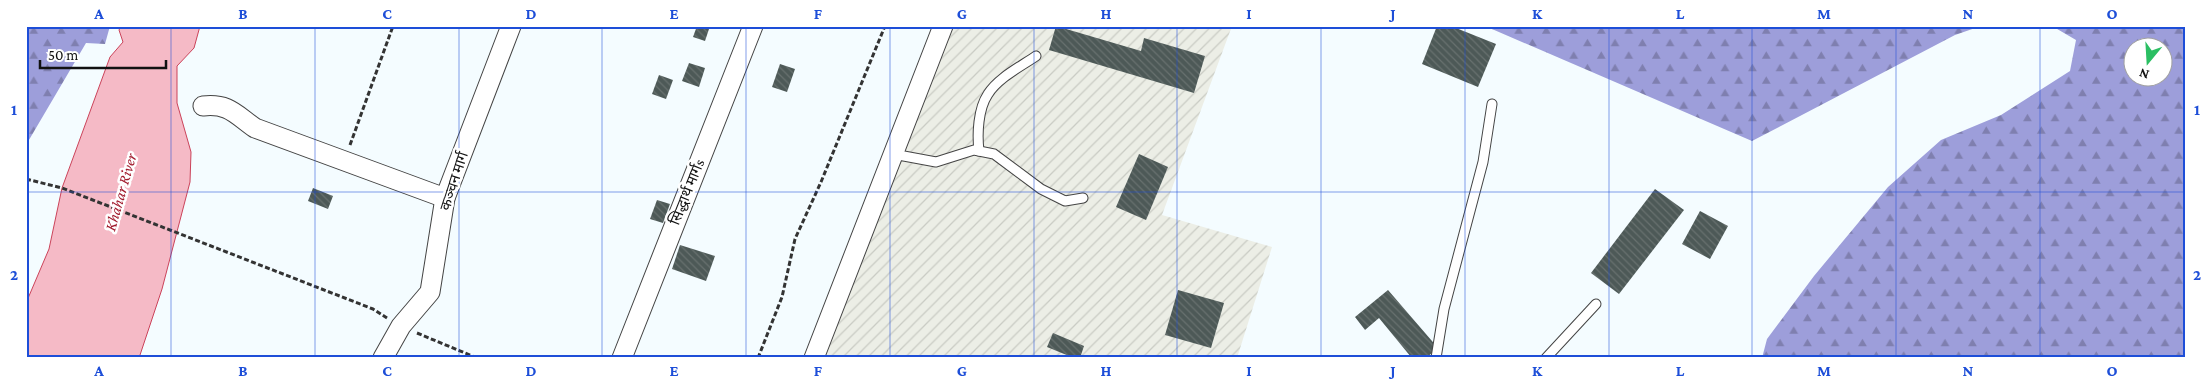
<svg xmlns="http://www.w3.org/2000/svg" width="2211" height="384" font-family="'Crimson Pro','Noto Sans Devanagari',serif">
<defs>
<pattern id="industrial-furrows" width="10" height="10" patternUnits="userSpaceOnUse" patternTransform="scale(1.25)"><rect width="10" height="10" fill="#eceee6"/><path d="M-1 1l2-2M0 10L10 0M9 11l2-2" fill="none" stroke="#c9cbc4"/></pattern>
<pattern id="forest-firs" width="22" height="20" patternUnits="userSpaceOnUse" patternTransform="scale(1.25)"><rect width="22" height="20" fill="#9d9eda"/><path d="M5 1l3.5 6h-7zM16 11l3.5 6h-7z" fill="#7f7faf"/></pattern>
<pattern id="building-back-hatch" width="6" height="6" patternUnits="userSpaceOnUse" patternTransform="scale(1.25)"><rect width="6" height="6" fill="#4d5957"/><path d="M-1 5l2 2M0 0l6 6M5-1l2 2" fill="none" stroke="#68716f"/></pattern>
</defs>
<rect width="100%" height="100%" fill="#f4fcff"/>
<!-- industrial -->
<polygon fill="url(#industrial-furrows)" points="934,26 1232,26 1162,215 1272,247 1237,358 809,358"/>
<!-- forest -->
<g fill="url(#forest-firs)" fill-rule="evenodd">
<polygon points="26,26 110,26 105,44 86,43 26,145"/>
<polygon points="1485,26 1981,26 1955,35 1752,141"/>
<path d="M2052,26H2185V358H1762L1767,339L1814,276L1888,187L1941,140L2001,115L2070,71L2076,40ZM2134,48H2164V78H2134Z"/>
</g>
<!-- water -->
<polygon fill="#f5bac6" stroke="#cb435a" points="121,26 200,26 194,48 177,66 177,103 191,152 190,182 162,289 139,358 26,358 26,303 49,249 62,188 110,57 123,42 119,30"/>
<!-- building -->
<g fill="url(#building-back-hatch)">
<polygon points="697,26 710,26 705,41 693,37"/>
<polygon points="1056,26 1141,51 1144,38 1205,56 1194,93 1049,50"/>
<polygon points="1437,26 1451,26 1496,44 1478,87 1422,64"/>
<polygon points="689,63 705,68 699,87 682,81"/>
<polygon points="780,64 795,69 787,92 772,87"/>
<polygon points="659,75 673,80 666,99 652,94"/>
<polygon points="1139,154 1168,167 1146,220 1116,207"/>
<polygon points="313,188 333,196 328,209 308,201"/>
<polygon points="1655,189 1684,210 1619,294 1591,273"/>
<polygon points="657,200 670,204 663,223 650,219"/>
<polygon points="1700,211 1728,226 1710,259 1682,244"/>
<polygon points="680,245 715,256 706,281 672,269"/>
<polygon points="1178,290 1224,303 1211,348 1165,335"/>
<polygon points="1388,290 1438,348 1426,358 1410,358 1411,357 1379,318 1365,330 1355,317"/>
<polygon points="1053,333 1084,346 1080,358 1074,358 1047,347"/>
</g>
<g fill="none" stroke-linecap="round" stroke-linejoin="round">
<defs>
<g id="lane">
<path d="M979,151C977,134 978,109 988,94C998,78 1020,67 1036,56"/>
<polyline points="893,154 936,162 974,150 994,154 1041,189 1065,201 1083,198"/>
<polyline points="1436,358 1444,309 1483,162 1492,104"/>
<polyline points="1546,358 1596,304"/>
</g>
<g id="street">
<path d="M203,106C229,103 236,115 255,128L445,198"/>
<polyline points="383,358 401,326 430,292 445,198 511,26"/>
<polyline points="622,358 753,26"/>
<polyline points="814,358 943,26"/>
</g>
</defs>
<!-- lane casing -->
<use href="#lane" stroke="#444" stroke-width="11"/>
<!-- street casing -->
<use href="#street" stroke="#444" stroke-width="21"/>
<!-- path -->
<g stroke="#333" stroke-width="3" stroke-dasharray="5 2.5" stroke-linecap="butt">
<polyline points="350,145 393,26"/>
<polyline points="26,179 62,188 373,309 387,318"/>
<polyline points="417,333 477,358"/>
<polyline points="758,358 782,297 795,239 821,182 885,26"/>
</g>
<!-- lane -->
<use href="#lane" stroke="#fff" stroke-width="9"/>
<!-- street -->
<use href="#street" stroke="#fff" stroke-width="19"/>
</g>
<!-- grid -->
<path fill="none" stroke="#1d4ed8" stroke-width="1" stroke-opacity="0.55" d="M171,26V358M315,26V358M459,26V358M602,26V358M746,26V358M890,26V358M1034,26V358M1177,26V358M1321,26V358M1465,26V358M1609,26V358M1752,26V358M1896,26V358M2040,26V358M26,192H2185"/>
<g text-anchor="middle" stroke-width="5" stroke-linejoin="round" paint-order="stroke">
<!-- street labels -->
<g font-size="15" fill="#111" stroke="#fff">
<text transform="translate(454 181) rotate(-72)" y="5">कञ्चन मार्ग</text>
<text transform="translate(687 192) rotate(-68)" y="5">सिद्धार्थ मार्गs</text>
</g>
<!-- water labels -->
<g font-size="16" font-style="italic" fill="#a11b2d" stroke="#fff">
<text transform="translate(120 192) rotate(-74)" y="6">Khahar River</text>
</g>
</g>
<!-- border -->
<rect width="2211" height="384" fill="none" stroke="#ffffff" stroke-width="55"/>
<!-- north arrow -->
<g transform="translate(2148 62) rotate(198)"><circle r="24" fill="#ffffff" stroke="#a0a0a0"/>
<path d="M0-4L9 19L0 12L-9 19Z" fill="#2bbf63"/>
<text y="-8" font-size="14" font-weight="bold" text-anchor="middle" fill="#111111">N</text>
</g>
<!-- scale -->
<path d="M40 60v8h126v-8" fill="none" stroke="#111111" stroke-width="2.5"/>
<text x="48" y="60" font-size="15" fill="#111111" stroke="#ffffff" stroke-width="4" paint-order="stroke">50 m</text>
<rect x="28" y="28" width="2156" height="328" fill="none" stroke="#1d4ed8" stroke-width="2"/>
<g font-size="16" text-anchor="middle" font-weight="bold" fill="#1d4ed8">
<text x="99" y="19">A</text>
<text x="243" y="19">B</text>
<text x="387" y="19">C</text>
<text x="531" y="19">D</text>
<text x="674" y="19">E</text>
<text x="818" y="19">F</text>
<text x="962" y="19">G</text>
<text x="1106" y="19">H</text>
<text x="1249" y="19">I</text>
<text x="1393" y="19">J</text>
<text x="1537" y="19">K</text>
<text x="1680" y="19">L</text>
<text x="1824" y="19">M</text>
<text x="1968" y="19">N</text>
<text x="2112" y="19">O</text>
<text x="14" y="115">1</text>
<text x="2197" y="115">1</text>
<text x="14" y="280">2</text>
<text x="2197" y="280">2</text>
<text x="99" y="376">A</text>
<text x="243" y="376">B</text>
<text x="387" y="376">C</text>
<text x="531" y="376">D</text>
<text x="674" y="376">E</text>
<text x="818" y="376">F</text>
<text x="962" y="376">G</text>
<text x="1106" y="376">H</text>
<text x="1249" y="376">I</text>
<text x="1393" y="376">J</text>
<text x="1537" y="376">K</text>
<text x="1680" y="376">L</text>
<text x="1824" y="376">M</text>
<text x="1968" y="376">N</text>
<text x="2112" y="376">O</text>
</g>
</svg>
